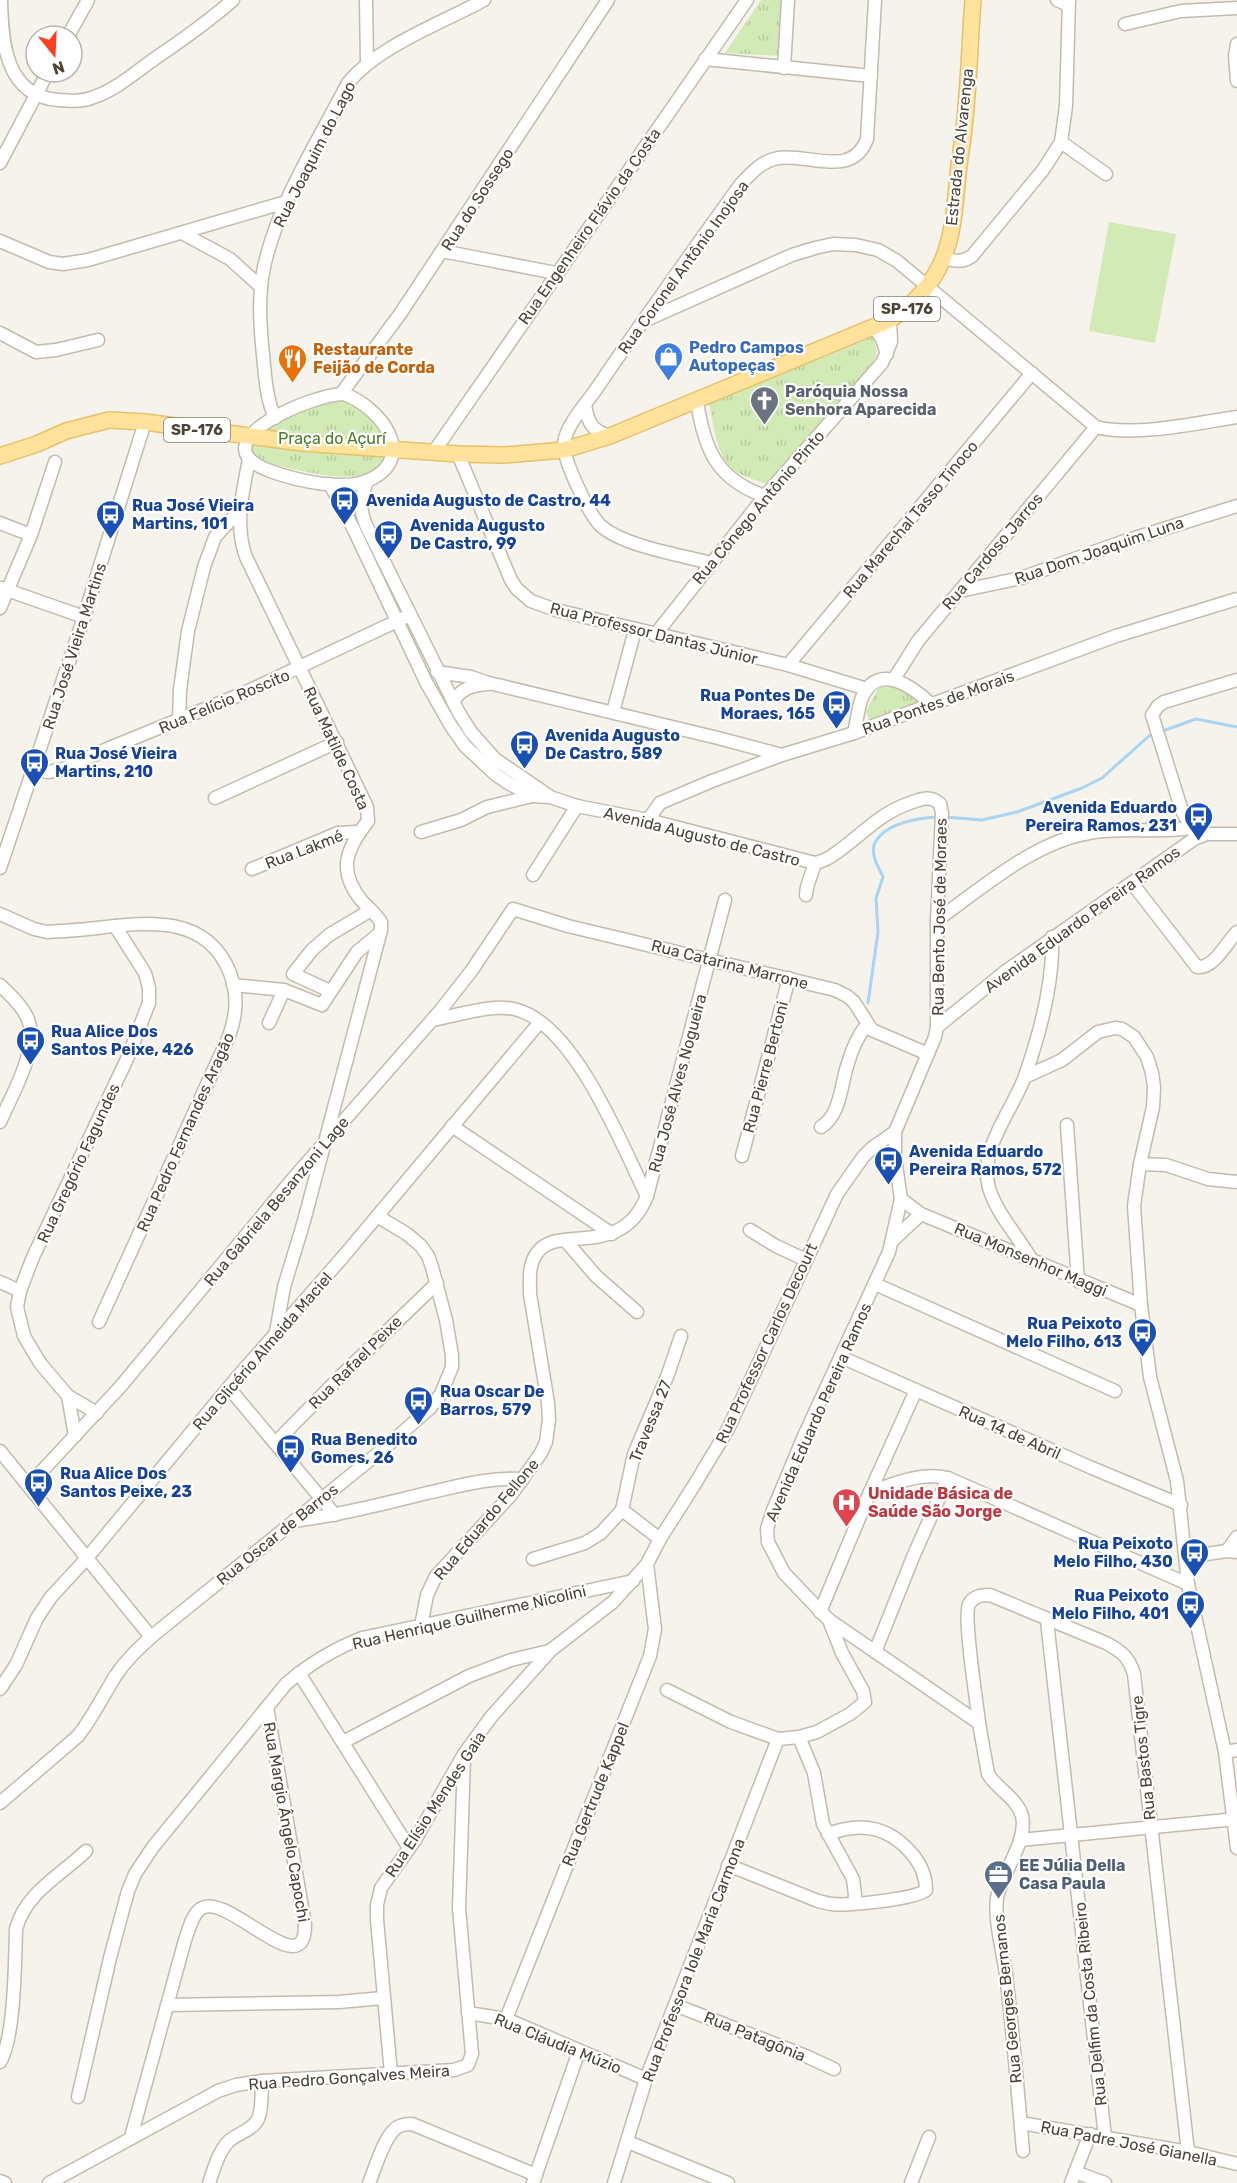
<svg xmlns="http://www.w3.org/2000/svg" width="1237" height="2183" font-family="Rubik,sans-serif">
<defs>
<pattern id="grass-tufts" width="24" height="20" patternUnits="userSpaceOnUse" patternTransform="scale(1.5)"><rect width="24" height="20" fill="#d2eab5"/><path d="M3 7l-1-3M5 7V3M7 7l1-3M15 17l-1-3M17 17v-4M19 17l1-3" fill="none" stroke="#b6ca9c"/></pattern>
</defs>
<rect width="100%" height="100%" fill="#f6f3ec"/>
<!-- grass -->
<g fill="url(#grass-tufts)">
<polygon points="761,0 784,0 780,56 725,53"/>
<path d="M872,334L877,351L873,364L771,485C759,481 745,478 735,471C716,457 714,425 709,404Z"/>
<path d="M338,397C353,404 375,419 382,435C385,442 383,455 384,464C379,467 374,472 368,474C341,483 290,468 262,462L253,458L251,451L254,442L273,422Z"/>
<polygon points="900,685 920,701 869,720 866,711 879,687"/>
</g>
<!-- pitch -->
<polygon fill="#d2eab5" points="1109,222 1176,234 1155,343 1089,331"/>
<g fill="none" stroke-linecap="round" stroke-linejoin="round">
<!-- stream -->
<g stroke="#a9d4f2" stroke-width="3">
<polyline points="1160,732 1196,719 1237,727"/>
<polyline points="945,817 982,820 1017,812 1082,788 1102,778 1149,736 1154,734"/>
<path d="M868,1003L878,932L876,898L883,877C879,868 871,856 874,845C883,823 918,818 938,817"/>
</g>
<defs>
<g id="minor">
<path d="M1,0C2,41 5,96 58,100C70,101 82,102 94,97C118,89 139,69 160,55C185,38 210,20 233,0"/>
<polyline points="366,0 367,63"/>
<polyline points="1057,0 1068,5"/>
<polyline points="1125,24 1181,11 1237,8"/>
<polyline points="68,36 88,0"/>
<polyline points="1237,44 1235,56 1237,81"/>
<polyline points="705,59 871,76"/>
<polyline points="784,68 788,0"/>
<polyline points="1061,142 1106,174"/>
<polyline points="0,163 48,72"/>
<polyline points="182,233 230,259 261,287"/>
<polyline points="0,241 49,262 63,264 88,260 286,202"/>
<polyline points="442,251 556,273"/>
<path d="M943,258C955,261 962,263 972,256L1043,170L1061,142L1066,106L1069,0"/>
<path d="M644,321L792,255L815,248L833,244L856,245L878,250L897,261L1096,427C1135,437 1197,423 1237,417"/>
<polyline points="874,327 882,339 887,354"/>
<polyline points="0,333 36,352 56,350 98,340"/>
<polyline points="341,394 400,314 608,0"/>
<path d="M344,394C380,407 419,457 369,480C344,492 295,480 270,471C193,442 317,393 344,394Z"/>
<path d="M697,401C704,449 717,480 765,496"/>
<path d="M585,405C588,423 592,431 610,436"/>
<path d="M275,418C266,398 265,375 263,355C260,326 258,296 264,267C278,203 318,141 348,83C378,46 442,23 484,0"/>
<polyline points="433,453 747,0"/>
<polyline points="458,454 511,580 517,589 531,601 556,610 788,665 867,689"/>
<path d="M249,459C243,492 234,524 246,557L367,807L368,821C346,849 337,871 362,901C368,908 376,914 381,922V930L304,1221L284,1287L276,1332"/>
<path d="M367,482C360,498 359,508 366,525L459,713L471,732L495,759L549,796"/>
<path d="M330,484L354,530L426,682L451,726L465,746L495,774L508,783L532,796L550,797L577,806L648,820L815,863C823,861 830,858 836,853C863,834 878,814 910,803C921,799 931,795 940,804L942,813L937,920V1027L935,1037L895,1132V1158L901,1199L921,1214L1141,1305"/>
<polyline points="0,523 31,535"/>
<path d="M711,563C681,555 622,546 600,525C589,514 562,458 564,443C567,423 588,402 599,385C645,317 693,251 740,185C751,173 762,161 778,158C809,153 852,179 867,139L875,0"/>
<polyline points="1,588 84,617"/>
<polyline points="960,591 1021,578 1122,542 1237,506"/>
<polyline points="0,608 31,535 55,462"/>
<polyline points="655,635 765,496 882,363 891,342 890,320"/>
<polyline points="788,665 1032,373"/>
<polyline points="437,672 471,677 489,683 718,738 782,755"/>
<polyline points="894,679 918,641 1096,427"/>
<path d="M453,702C461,688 473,685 488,684"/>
<polyline points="613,712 635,630"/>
<polyline points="179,721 180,690 188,631 204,567 215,537 240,510"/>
<path d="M854,733C857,721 858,706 863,695C880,662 914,688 931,704"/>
<polyline points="33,769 48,772 61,770 107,749 244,693 410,615"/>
<polyline points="215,798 337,742"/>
<polyline points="648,820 660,803 712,781 782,755 854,733 1116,636 1237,599"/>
<polyline points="421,832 461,820 487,807 532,796"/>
<polyline points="1195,834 1182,811 1152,715 1158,706 1164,702 1237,680"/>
<polyline points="0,868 84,617 145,422"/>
<polyline points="252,869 338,833 357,832"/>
<polyline points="533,875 577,806"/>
<path d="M1132,883L1197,967C1214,969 1226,943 1237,932"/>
<polyline points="806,895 807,887 815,863"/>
<path d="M0,914L34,929L47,932C63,931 80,930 97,928C147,922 207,914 230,973C238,995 237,1014 229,1036L99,1322"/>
<path d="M937,920C982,888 1034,842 1089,833C1123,827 1157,833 1191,828"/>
<path d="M0,985C9,994 21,1004 27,1017C41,1047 12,1094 0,1122"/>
<polyline points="233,985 284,990"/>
<polyline points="330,991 293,974 312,950 329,935 371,910"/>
<path d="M432,1020C455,1016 491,1004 514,1009C574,1022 622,1146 647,1196"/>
<polyline points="269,1023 284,990 322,1005 357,952 380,933"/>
<polyline points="937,1027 1006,971 1194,839 1207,834 1237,834"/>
<polyline points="1025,1077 1062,1060 1098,1032 1115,1028 1122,1029 1134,1037 1147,1057 1152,1073 1154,1087 1153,1107 1140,1164 1134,1206 1141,1305 1150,1377 1177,1481 1188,1584 1225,1752 1237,1848"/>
<polyline points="1067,1125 1078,1281"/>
<polyline points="452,1126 612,1234"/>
<path d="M821,1127C841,1115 841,1083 848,1063C852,1049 858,1036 867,1024"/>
<polyline points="742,1156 789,978"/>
<polyline points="1140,1164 1166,1165 1208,1179 1237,1182"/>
<polyline points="750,1230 776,1246 806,1260"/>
<polyline points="565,1240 596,1276 637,1312"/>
<polyline points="893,1240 921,1214"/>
<path d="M1031,1259C1018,1236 997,1214 989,1188C978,1149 1013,1110 1025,1076C1040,1033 1054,983 1052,937"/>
<polyline points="0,1282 20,1291"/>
<polyline points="875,1284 1115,1391"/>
<polyline points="841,1357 1092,1468 1181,1505"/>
<polyline points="229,1388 335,1515"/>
<polyline points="68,1396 75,1436"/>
<polyline points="97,1413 68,1396 40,1363 24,1336 17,1307 20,1291 33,1257 127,1059 149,1003 149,988 145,973 115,926"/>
<polyline points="275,1443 345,1372 437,1283"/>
<polyline points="0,1451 151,1637"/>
<polyline points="29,1485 121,1386 291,1181 440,1011 472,970 513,909 568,926 835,990 847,996 854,1002 872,1030 928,1054"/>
<path d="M870,1492C896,1483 920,1472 948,1478L1188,1584"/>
<polyline points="622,1510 660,1539"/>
<path d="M294,1521C339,1515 383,1504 427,1493C459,1486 489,1477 523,1479"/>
<polyline points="1227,1551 1237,1537"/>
<polyline points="1186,1557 1227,1551 1237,1552"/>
<polyline points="533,1559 585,1543 601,1533 622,1510 634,1454 667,1377 681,1336"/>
<polyline points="820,1612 870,1492 916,1390"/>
<path d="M829,1620L979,1723L988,1774C997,1789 1017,1798 1022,1816C1028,1841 1002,1872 997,1898C994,1920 1003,1952 1006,1974C1013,2033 1018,2092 1023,2151"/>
<polyline points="1047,1621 1105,2137"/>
<path d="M421,1626L427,1595L436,1576L511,1495L541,1453L546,1442L549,1420L548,1403L530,1294C530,1280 528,1265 537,1253C557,1223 621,1261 647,1196L725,900"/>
<polyline points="875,1652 913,1557 948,1478"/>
<polyline points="299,1673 409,1848"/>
<polyline points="0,1689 16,1665 37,1618 51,1597 87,1558 234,1381 342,1258 540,1022"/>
<polyline points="667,1690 731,1722 778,1739 799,1737 817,1732 850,1714 865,1702 863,1691 842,1653 829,1620 784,1573 768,1542 767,1529 773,1510 804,1436 889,1252 901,1199"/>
<path d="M979,1723C977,1703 963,1617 969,1604C974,1596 981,1595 990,1595L1106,1643C1121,1651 1129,1657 1134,1674L1188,2152"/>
<polyline points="799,1737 814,1773 823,1824 853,1879 855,1895 854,1903"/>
<polyline points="343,1742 469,1676 511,1660 549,1651"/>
<polyline points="1225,1752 1237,1750"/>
<path d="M0,1803L78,1736C93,1717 103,1696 116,1675C126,1660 138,1649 151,1637L387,1446L430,1408L441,1394L452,1367V1355L446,1320L432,1267L428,1256L421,1246L407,1234L377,1216"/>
<polyline points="1020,1840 1237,1819"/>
<path d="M728,1865L818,1901C823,1902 828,1904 832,1904C847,1906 917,1899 926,1890C926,1877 921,1865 913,1855C890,1827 862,1821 828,1834"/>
<polyline points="167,2005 339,2002 383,1998"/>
<polyline points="675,2005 806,2056 834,2069"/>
<polyline points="468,2013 506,2019 646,2079"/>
<polyline points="506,2019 650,1656 655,1629 647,1564"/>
<path d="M0,2062C15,2038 15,1960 16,1929C26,1892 60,1876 86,1851"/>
<polyline points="391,2074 377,1920 377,1905 381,1888 415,1840 464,1754 491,1717 551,1650 613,1602 647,1564 660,1539 693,1487 728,1429 837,1194 863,1157 872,1148 895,1132"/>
<path d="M78,2097L110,1958L128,1891L135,1874L153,1847L286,1684C309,1664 334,1649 362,1638L633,1581"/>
<polyline points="1021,2123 1188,2152 1237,2164"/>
<path d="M131,2137L185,1940C189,1930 192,1913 202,1908C229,1893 306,1987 305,1924L267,1707"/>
<polyline points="628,2142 728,2183"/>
<polyline points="1075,2172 1105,2183"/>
<polyline points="0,2181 5,2183"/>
<polyline points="49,2183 218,2091 236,2085 262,2081 454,2070 468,2065 472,2054 459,1908 464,1759"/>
<path d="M209,2183C214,2169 218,2152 229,2141C238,2133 253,2130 258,2119C263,2108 261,2093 262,2081"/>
<path d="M369,2183C375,2169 383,2140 394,2130C398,2125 406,2124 412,2124L536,2175"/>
<polyline points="533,2183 579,2051"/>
<polyline points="614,2183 646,2079 778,1739"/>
<polyline points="911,2183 929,2137"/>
<polyline points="1071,2183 1090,2134"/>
</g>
<path id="major" d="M0,456L37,444L66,431L109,420L145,422L302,443L458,454L504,455L564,450L610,436L890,320C913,305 932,285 943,259C957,224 955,187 961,151C969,101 969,50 973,0"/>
</defs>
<!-- minor casing -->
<use href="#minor" stroke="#c2bbae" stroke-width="15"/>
<!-- major casing -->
<use href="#major" stroke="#e6c16a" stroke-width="18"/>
<!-- minor -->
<use href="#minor" stroke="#fff" stroke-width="12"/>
<!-- major -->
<use href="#major" stroke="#ffe39c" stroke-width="15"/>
</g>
<!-- icons -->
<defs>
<symbol id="shop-pin" viewBox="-11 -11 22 30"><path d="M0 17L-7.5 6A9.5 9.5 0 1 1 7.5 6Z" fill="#3f7fe0" stroke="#fff"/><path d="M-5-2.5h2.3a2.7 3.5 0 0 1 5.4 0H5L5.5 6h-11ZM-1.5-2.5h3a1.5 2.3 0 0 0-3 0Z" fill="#fff"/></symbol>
<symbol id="restaurant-pin" viewBox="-11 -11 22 30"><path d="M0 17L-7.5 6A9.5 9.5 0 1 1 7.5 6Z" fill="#e8710a" stroke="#fff"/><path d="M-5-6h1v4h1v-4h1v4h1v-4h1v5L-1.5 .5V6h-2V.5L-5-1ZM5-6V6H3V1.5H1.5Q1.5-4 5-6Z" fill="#fff"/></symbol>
<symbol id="church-pin" viewBox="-11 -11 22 30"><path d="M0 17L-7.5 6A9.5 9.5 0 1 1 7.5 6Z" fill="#6b7280" stroke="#fff"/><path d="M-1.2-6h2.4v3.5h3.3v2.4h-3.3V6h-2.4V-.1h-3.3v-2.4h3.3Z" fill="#fff"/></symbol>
<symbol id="bus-pin" viewBox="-11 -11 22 30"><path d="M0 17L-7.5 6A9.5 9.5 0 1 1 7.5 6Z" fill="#1a4fb4" stroke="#fff"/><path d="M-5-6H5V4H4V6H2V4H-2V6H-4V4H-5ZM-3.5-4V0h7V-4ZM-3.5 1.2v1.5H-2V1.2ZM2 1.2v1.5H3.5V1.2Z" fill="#fff"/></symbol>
<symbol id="hospital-pin" viewBox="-11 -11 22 30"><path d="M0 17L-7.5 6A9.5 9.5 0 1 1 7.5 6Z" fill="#e0444e" stroke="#fff"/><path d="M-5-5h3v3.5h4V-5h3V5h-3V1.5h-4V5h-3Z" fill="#fff"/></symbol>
<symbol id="office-pin" viewBox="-11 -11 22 30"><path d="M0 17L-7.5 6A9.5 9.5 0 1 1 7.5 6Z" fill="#5c6f8a" stroke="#fff"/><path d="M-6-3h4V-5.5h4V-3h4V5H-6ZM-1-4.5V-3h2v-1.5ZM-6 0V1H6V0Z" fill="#fff"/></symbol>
</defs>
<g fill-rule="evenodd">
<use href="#shop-pin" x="652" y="340" width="33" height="45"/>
<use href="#restaurant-pin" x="276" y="342" width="33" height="45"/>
<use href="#church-pin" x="748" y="384" width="33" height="45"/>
<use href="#bus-pin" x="328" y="484" width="33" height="45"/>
<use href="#bus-pin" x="94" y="498" width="33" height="45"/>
<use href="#bus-pin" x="372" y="518" width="33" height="45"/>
<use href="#bus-pin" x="820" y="688" width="33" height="45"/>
<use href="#bus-pin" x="508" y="728" width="33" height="45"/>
<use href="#bus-pin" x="18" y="746" width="33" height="45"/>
<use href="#bus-pin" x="1182" y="800" width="33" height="45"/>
<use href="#bus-pin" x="14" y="1024" width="33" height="45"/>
<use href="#bus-pin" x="872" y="1144" width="33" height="45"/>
<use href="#bus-pin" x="1126" y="1316" width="33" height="45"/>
<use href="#bus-pin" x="402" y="1384" width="33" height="45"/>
<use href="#bus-pin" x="274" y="1432" width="33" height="45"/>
<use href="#bus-pin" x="22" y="1466" width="33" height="45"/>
<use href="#hospital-pin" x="830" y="1486" width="33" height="45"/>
<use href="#bus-pin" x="1178" y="1536" width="33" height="45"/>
<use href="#bus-pin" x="1174" y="1588" width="33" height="45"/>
<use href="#office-pin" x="982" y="1858" width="33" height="45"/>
</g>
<g text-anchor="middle" stroke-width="4.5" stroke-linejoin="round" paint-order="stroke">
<!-- shield labels -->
<g fill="#fff" stroke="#817c74" stroke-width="1.5">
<rect x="874" y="297" width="66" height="24" rx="4.5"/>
<rect x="164" y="418" width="66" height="24" rx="4.5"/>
</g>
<g font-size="15" font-weight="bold" fill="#4b4439">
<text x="907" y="314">SP-176</text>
<text x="197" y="435">SP-176</text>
</g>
<!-- street labels -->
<g font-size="16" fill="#4b4439" stroke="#fff">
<text transform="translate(959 147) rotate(-84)" y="6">Estrada do Alvarenga</text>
<text transform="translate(314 154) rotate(-63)" y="6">Rua Joaquim do Lago</text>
<text transform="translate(477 199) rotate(-57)" y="6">Rua do Sossego</text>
<text transform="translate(589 226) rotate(-55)" y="6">Rua Engenheiro Flávio da Costa</text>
<text transform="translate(683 267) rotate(-54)" y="6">Rua Coronel Antônio Inojosa</text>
<text transform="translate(758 507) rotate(-50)" y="6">Rua Cônego Antônio Pinto</text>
<text transform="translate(910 519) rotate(-50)" y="6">Rua Marechal Tasso Tinoco</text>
<text transform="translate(1099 550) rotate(-19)" y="6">Rua Dom Joaquim Luna</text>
<text transform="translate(992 551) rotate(-50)" y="6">Rua Cardoso Jarros</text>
<text transform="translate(654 633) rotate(14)" y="6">Rua Professor Dantas Júnior</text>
<text transform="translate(74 646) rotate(-72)" y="6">Rua José Vieira Martins</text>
<text transform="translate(224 701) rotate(-23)" y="6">Rua Felício Roscito</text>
<text transform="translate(938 702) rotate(-20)" y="6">Rua Pontes de Morais</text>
<text transform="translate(337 748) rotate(65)" y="6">Rua Matilde Costa</text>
<text transform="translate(702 836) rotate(14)" y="6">Avenida Augusto de Castro</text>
<text transform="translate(304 849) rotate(-21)" y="6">Rua Lakmé</text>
<text transform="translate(939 917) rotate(-89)" y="6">Rua Bento José de Moraes</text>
<text transform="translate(1082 919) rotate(-36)" y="6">Avenida Eduardo Pereira Ramos</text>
<text transform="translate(730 964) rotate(14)" y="6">Rua Catarina Marrone</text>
<text transform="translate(765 1067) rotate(-75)" y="6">Rua Pierre Bertoni</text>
<text transform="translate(677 1083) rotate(-75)" y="6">Rua José Alves Nogueira</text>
<text transform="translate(185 1132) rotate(-66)" y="6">Rua Pedro Fernandes Aragão</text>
<text transform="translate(78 1163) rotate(-65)" y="6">Rua Gregório Fagundes</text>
<text transform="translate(276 1201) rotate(-50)" y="6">Rua Gabriela Besanzoni Lage</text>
<text transform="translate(1031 1259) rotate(23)" y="6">Rua Monsenhor Maggi</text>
<text transform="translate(766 1343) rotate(-65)" y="6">Rua Professor Carlos Decourt</text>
<text transform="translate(262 1351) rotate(-49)" y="6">Rua Glicério Almeida Maciel</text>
<text transform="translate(355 1362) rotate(-45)" y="6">Rua Rafael Peixe</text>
<text transform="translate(818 1412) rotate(-66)" y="6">Avenida Eduardo Pereira Ramos</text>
<text transform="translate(650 1421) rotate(-68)" y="6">Travessa 27</text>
<text transform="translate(1010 1432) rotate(24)" y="6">Rua 14 de Abril</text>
<text transform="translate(486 1519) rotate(-50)" y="6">Rua Eduardo Fellone</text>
<text transform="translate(277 1534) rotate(-39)" y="6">Rua Oscar de Barros</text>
<text transform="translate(469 1617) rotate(-13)" y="6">Rua Henrique Guilherme Nicolini</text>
<text transform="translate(1143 1758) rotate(-96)" y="6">Rua Bastos Tigre</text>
<text transform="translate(595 1794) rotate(-68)" y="6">Rua Gertrude Kappel</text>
<text transform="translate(435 1804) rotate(-57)" y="6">Rua Elísio Mendes Gaia</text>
<text transform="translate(287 1822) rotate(80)" y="6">Rua Margio Ângelo Capochi</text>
<text transform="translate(693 1960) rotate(-69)" y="6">Rua Professora Iole Maria Carmona</text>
<text transform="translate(1007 1999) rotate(-96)" y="6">Rua Georges Bernanos</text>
<text transform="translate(1090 2004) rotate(-96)" y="6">Rua Delfim da Costa Ribeiro</text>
<text transform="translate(755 2036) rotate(22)" y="6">Rua Patagônia</text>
<text transform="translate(558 2043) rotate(22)" y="6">Rua Cláudia Múzio</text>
<text transform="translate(349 2077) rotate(-4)" y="6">Rua Pedro Gonçalves Meira</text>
<text transform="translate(1129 2143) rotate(11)" y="6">Rua Padre José Gianella</text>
</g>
<!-- shop labels -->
<g font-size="16" font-weight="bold" fill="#366cbe" stroke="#fff" text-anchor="start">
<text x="689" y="353">Pedro Campos<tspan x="689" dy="18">Autopeças</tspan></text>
</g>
<!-- food labels -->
<g font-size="16" font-weight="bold" fill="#c56008" stroke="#fff" text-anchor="start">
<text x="313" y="355">Restaurante<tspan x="313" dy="18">Feijão de Corda</tspan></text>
</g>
<!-- worship labels -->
<g font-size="16" font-weight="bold" fill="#5b616d" stroke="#fff" text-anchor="start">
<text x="785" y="397">Paróquia Nossa<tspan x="785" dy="18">Senhora Aparecida</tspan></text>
</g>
<!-- park labels -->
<g font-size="16" fill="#4a7f2a" stroke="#fff">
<text x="332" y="444">Praça do Açurí</text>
</g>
<!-- transit labels -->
<g font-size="16" font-weight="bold" fill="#164399" stroke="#fff" text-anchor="start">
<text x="366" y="506">Avenida Augusto de Castro, 44</text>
<text x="132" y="511">Rua José Vieira<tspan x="132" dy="18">Martins, 101</tspan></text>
<text x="410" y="531">Avenida Augusto<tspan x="410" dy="18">De Castro, 99</tspan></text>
<text x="815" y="701" text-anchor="end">Rua Pontes De<tspan x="815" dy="18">Moraes, 165</tspan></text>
<text x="545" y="741">Avenida Augusto<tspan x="545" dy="18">De Castro, 589</tspan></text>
<text x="55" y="759">Rua José Vieira<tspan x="55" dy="18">Martins, 210</tspan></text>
<text x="1177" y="813" text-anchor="end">Avenida Eduardo<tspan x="1177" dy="18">Pereira Ramos, 231</tspan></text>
<text x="51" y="1037">Rua Alice Dos<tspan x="51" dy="18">Santos Peixe, 426</tspan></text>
<text x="909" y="1157">Avenida Eduardo<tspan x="909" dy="18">Pereira Ramos, 572</tspan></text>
<text x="1122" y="1329" text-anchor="end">Rua Peixoto<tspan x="1122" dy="18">Melo Filho, 613</tspan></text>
<text x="440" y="1397">Rua Oscar De<tspan x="440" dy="18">Barros, 579</tspan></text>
<text x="311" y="1445">Rua Benedito<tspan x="311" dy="18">Gomes, 26</tspan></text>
<text x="60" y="1479">Rua Alice Dos<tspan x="60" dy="18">Santos Peixe, 23</tspan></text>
<text x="1173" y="1549" text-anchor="end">Rua Peixoto<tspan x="1173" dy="18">Melo Filho, 430</tspan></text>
<text x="1169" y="1601" text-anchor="end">Rua Peixoto<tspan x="1169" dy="18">Melo Filho, 401</tspan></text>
</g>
<!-- health labels -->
<g font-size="16" font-weight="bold" fill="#be3a42" stroke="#fff" text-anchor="start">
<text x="868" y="1499">Unidade Básica de<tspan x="868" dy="18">Saúde São Jorge</tspan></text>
</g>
<!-- service labels -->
<g font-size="16" font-weight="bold" fill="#4e5e75" stroke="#fff" text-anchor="start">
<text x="1019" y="1871">EE Júlia Della<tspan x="1019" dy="18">Casa Paula</tspan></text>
</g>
</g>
<!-- north arrow -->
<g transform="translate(54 54) rotate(162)"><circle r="28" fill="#ffffff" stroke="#b7b4b0" stroke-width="1.5"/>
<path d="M0-4.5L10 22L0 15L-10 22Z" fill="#fc3f1d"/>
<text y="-9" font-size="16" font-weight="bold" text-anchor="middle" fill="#4b4439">N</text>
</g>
</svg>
